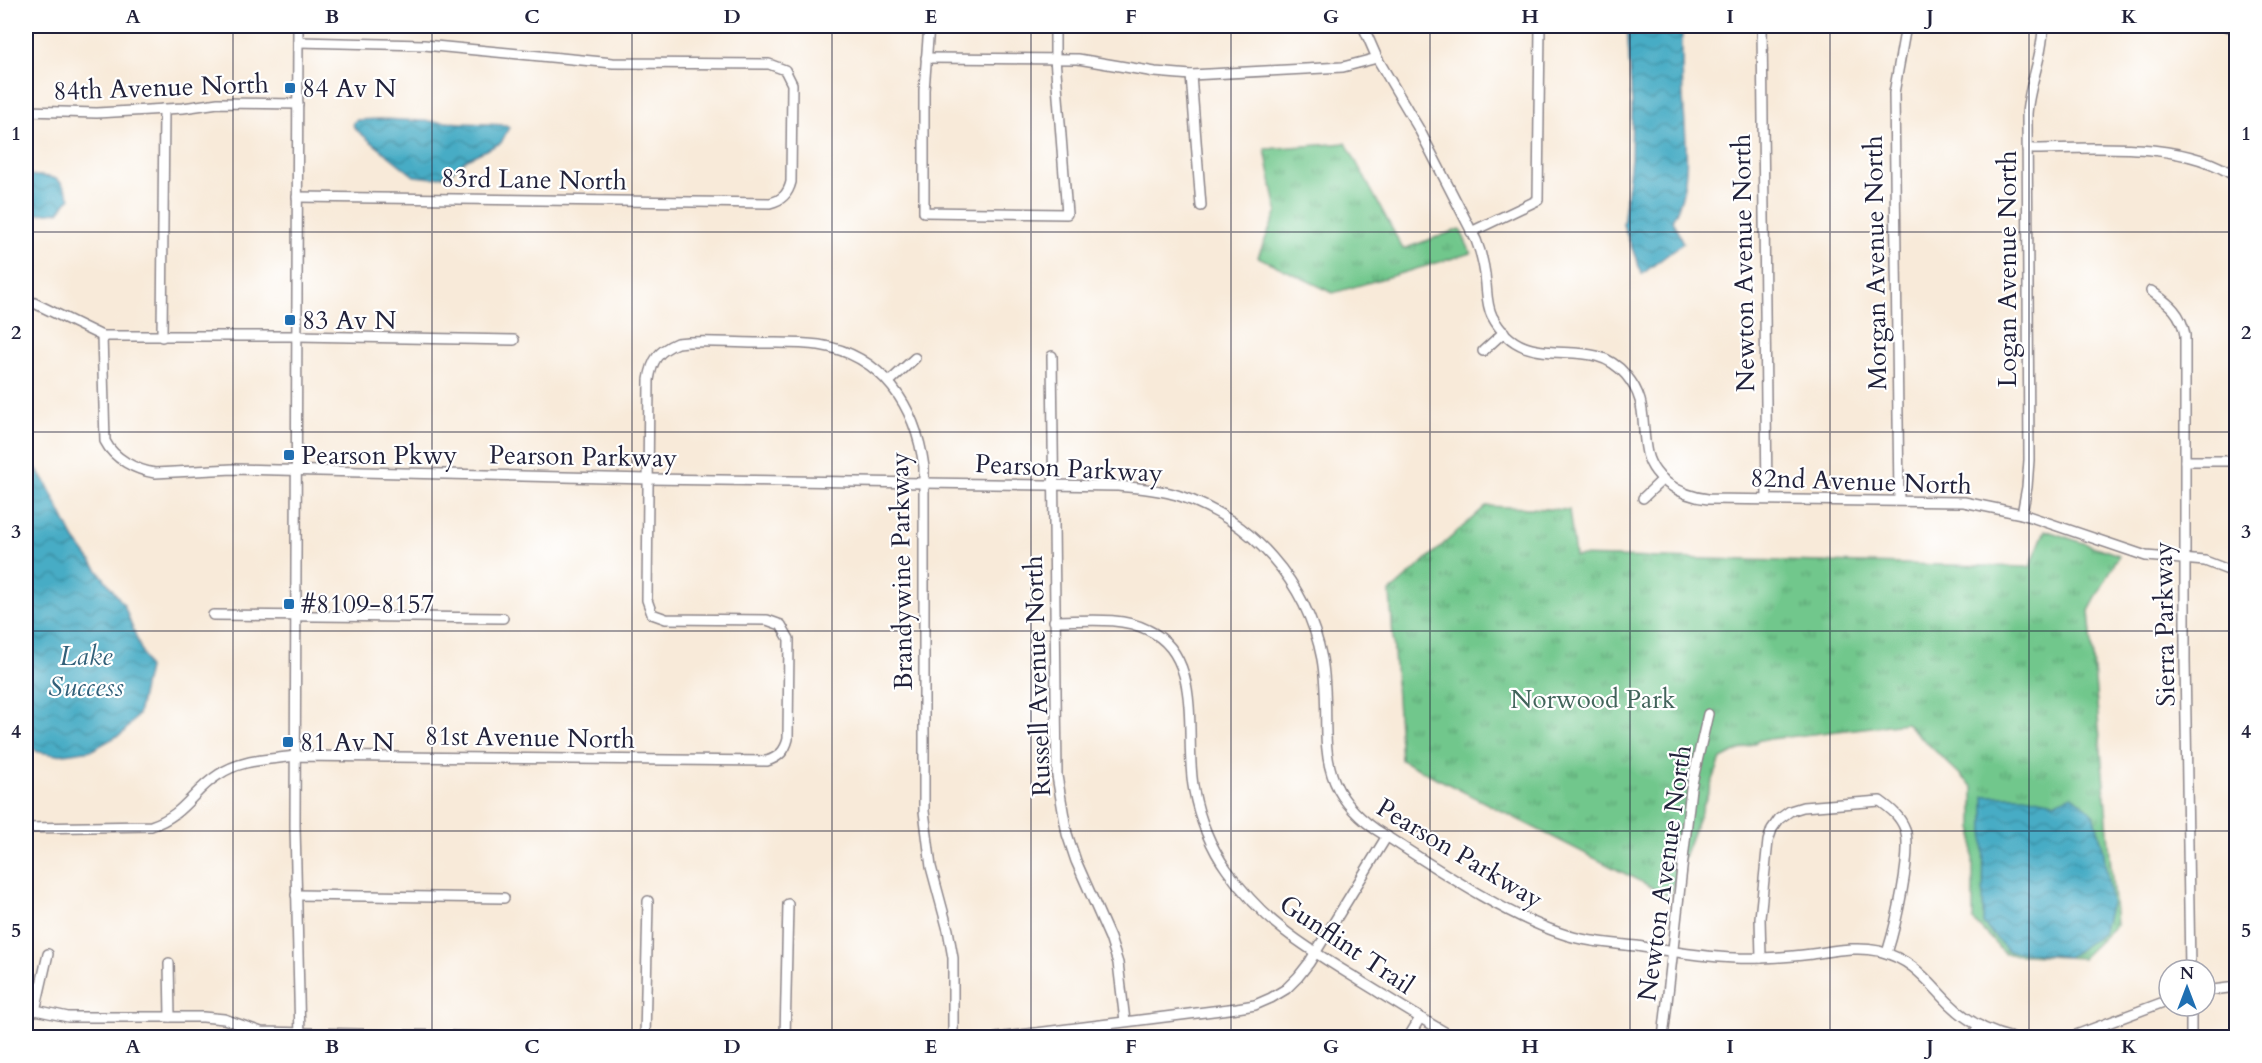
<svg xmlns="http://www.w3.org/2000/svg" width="2262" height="1063" font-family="Cardo,serif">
<defs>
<pattern id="park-tufts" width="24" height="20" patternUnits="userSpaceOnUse" patternTransform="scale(1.5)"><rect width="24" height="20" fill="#71c78c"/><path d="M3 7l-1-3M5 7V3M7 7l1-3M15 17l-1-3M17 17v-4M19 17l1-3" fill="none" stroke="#5ca174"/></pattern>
<pattern id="water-waves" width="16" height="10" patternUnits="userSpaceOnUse" patternTransform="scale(1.5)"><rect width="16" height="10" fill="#46acc5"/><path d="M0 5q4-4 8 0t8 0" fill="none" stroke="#3a8ca1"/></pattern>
</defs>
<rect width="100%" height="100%" fill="#fff"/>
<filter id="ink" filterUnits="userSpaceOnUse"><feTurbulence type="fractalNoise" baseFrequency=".0167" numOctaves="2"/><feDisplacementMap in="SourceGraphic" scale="12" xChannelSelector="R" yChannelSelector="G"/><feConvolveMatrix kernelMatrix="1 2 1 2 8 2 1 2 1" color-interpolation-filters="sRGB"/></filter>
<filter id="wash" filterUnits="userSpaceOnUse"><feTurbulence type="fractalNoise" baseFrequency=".008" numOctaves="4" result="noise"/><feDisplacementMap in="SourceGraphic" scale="24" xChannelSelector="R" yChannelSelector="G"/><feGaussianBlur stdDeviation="1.35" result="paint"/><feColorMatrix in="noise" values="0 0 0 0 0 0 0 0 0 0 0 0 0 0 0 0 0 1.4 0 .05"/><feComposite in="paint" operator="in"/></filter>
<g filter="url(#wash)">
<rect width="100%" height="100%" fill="#f8ead9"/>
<!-- park -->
<g fill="url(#park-tufts)" stroke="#4a7464" stroke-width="1.5">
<polygon points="1346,143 1403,249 1460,229 1471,253 1333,293 1258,257 1277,211 1265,149"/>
<polygon points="1486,506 1569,510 1575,556 2030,567 2045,530 2119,555 2089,611 2116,925 2082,958 2005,954 1973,920 1973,787 1906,723 1760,740 1721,759 1669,896 1401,760 1390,592"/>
</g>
<!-- water -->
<g fill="url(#water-waves)" stroke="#346780" stroke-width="1.5">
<path d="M1627,26H1682C1682,49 1682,73 1683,96C1685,137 1694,183 1672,220L1683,243L1642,274L1623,225L1631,158L1632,105Z"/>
<polygon points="381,119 506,125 509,127 501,143 467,159 448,175 433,178 414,176 354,128 353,123 357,120"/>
<path d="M26,175C50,177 60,173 70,198L59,212L26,215Z"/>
<polygon points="26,454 45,481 73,537 124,605 148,668 138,715 123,733 92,750 57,755 38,752 26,744"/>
<polygon points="2072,795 2094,814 2103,848 2111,903 2103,933 2068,957 2008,951 1983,924 1984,796 2024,796 2055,802"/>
</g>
</g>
<g filter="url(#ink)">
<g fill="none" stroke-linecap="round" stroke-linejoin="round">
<defs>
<g id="minor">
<polyline points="298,26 295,826 300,1038"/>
<polyline points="929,26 924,90 924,212 1067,214 1055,58 1055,26"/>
<path d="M1363,26L1377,58L1419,129L1476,240C1482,255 1485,269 1486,284C1487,295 1487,306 1492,316C1526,380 1588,329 1626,375C1647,400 1641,418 1646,448C1650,478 1680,496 1708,499L1964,502L2022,514L2146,556L2205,561L2236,573"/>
<polyline points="1762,26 1767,499"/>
<polyline points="2226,26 2236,29"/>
<polyline points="926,58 1078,59 1155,72 1191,75 1343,67 1377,58"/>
<polyline points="1191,75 1201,206"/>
<polyline points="26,111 97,113 183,108 218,103 298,104"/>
<path d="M2027,149C2090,149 2183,139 2236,177"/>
<path d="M297,197L770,203C782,200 788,194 791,182L792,84L785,70L769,64L613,63L424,45L298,42"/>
<polyline points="1471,232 1538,200 1540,26"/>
<path d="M2151,291C2169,304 2181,312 2185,335V660L2190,970"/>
<polyline points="26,299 102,336 297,336 514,340"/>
<path d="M102,336L105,441C114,459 136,470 155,473L233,469L648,479L1118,486C1138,488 1158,489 1177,495C1252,519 1307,582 1322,659C1334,728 1306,780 1375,829C1432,865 1497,911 1560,933C1585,942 1610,943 1636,946C1668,951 1702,957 1735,958C1760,959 1786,957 1812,954C1834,951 1856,946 1879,951C1914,960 1927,981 1950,1004C1967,1021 1990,1033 2013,1038"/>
<polyline points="162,337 164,109"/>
<polyline points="1483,351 1504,332"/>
<polyline points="1052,356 1057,776 1067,834 1076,861 1110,938 1118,963 1125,1021"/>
<polyline points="889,382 915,358"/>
<polyline points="2185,461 2236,461"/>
<polyline points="1643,498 1663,479"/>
<polyline points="1899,500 1894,93 1906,26"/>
<path d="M2022,514L2027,487L2029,460L2027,114C2029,84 2043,56 2043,26"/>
<polyline points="213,615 503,618"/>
<path d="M1054,621C1084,621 1121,616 1148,630C1206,657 1183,740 1194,791C1199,818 1211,848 1227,870C1265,924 1307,948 1362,982C1393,1001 1423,1020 1455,1038"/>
<path d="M26,828L151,826C185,815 191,792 218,775C241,759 268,760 295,756L767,761C779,757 785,751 788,739L789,639L781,625L767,620L666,619L652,614L647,600L649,380C652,360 658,351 677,343C702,340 729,343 755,343C776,343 798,342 819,345C883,355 916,407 924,467V811L931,867L948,930L953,958V1038"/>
<polyline points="296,895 504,898"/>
<path d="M1761,958L1760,918L1768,841L1772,829L1779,819L1790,811L1803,807L1880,801C1891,809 1900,816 1905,829C1913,853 1895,928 1887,953"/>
<polyline points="169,963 170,1017"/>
<polyline points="2205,991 2236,987"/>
<polyline points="2191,1006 2191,1038"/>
<polyline points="26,1008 68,1017 203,1017 224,1019 261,1032 553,1038"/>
<polyline points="35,1011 48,954"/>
<polyline points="645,1038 648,901"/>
<polyline points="785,1038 788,904"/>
<polyline points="996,1038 1237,1008 1255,1005 1271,998 1286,989 1298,977 1309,963 1387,836"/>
<polyline points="1408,1038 1420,1018"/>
<polyline points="1663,1038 1691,788 1708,714"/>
<polyline points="1970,1038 1980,1026"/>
<polyline points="2068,1038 2169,1000"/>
</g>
</defs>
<!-- minor casing -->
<use href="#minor" stroke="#8d868a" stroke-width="12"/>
<!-- minor -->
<use href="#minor" stroke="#fff" stroke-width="9"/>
</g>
</g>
<!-- grid -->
<path fill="none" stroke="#22223b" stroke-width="1.5" stroke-opacity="0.55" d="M233,26V1038M432,26V1038M632,26V1038M832,26V1038M1031,26V1038M1231,26V1038M1430,26V1038M1630,26V1038M1830,26V1038M2029,26V1038M26,232H2236M26,432H2236M26,631H2236M26,831H2236"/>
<!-- markers -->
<g fill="#1f6fb2" stroke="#fff" stroke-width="2">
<rect x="284" y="82" width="12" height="12" rx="3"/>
<rect x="284" y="314" width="12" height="12" rx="3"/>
<rect x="283" y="449" width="12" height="12" rx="3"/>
<rect x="283" y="598" width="12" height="12" rx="3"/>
<rect x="282" y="736" width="12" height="12" rx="3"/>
</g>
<g text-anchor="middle" stroke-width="4.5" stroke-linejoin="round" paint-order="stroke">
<!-- street labels -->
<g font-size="26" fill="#22223b" stroke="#fff">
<text transform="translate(161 87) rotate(-2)" y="9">84th Avenue North</text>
<text transform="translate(534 179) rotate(1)" y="9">83rd Lane North</text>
<text transform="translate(1743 263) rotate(-91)" y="9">Newton Avenue North</text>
<text transform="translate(1875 263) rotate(-91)" y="9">Morgan Avenue North</text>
<text transform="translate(2007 269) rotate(-90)" y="9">Logan Avenue North</text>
<text transform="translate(583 456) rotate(1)" y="9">Pearson Parkway</text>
<text transform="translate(1069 468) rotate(3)" y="9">Pearson Parkway</text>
<text transform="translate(1861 481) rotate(2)" y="9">82nd Avenue North</text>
<text transform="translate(901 571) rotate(-91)" y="9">Brandywine Parkway</text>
<text transform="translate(2164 624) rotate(-91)" y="9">Sierra Parkway</text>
<text transform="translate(1037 676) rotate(-92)" y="9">Russell Avenue North</text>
<text transform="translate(530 737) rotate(1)" y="9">81st Avenue North</text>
<text transform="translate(1460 853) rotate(31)" y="9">Pearson Parkway</text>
<text transform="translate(1664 873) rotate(-82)" y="9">Newton Avenue North</text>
<text transform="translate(1347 944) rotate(34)" y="9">Gunflint Trail</text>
</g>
<!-- poi labels -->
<g font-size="26" fill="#22223b" stroke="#fff" text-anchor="start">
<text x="302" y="97">84 Av N</text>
<text x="302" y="329">83 Av N</text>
<text x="301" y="464">Pearson Pkwy</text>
<text x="301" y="613">#8109-8157</text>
<text x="300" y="751">81 Av N</text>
</g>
<!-- park labels -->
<g font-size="26" fill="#42645b" stroke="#fff">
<text x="1593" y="708">Norwood Park</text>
</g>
<!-- water labels -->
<g font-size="27" font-style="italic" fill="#326079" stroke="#fff">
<text x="86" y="665">Lake<tspan x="86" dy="31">Success</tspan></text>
</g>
</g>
<!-- margin -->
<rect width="2262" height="1063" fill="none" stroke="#fff" stroke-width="66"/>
<!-- north arrow -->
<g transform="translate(2187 988)"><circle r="28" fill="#ffffff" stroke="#a7a7b1" stroke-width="1.5"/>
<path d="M0-4.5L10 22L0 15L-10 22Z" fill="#1f6fb2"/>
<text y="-9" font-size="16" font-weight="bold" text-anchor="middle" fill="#22223b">N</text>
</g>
<rect x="33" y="33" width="2196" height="997" fill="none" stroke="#22223b" stroke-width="2"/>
<g font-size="20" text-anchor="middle" font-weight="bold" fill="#22223b">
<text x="133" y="23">A</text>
<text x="332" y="23">B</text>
<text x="532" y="23">C</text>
<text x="732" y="23">D</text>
<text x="931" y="23">E</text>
<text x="1131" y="23">F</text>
<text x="1331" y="23">G</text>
<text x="1530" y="23">H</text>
<text x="1730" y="23">I</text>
<text x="1930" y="23">J</text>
<text x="2129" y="23">K</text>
<text x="16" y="140">1</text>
<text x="2246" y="140">1</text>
<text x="16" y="339">2</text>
<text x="2246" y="339">2</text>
<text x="16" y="538">3</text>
<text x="2246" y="538">3</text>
<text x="16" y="738">4</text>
<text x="2246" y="738">4</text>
<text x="16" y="937">5</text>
<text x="2246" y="937">5</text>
<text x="133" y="1053">A</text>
<text x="332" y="1053">B</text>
<text x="532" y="1053">C</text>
<text x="732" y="1053">D</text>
<text x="931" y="1053">E</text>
<text x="1131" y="1053">F</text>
<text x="1331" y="1053">G</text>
<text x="1530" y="1053">H</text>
<text x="1730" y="1053">I</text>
<text x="1930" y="1053">J</text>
<text x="2129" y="1053">K</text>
</g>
</svg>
